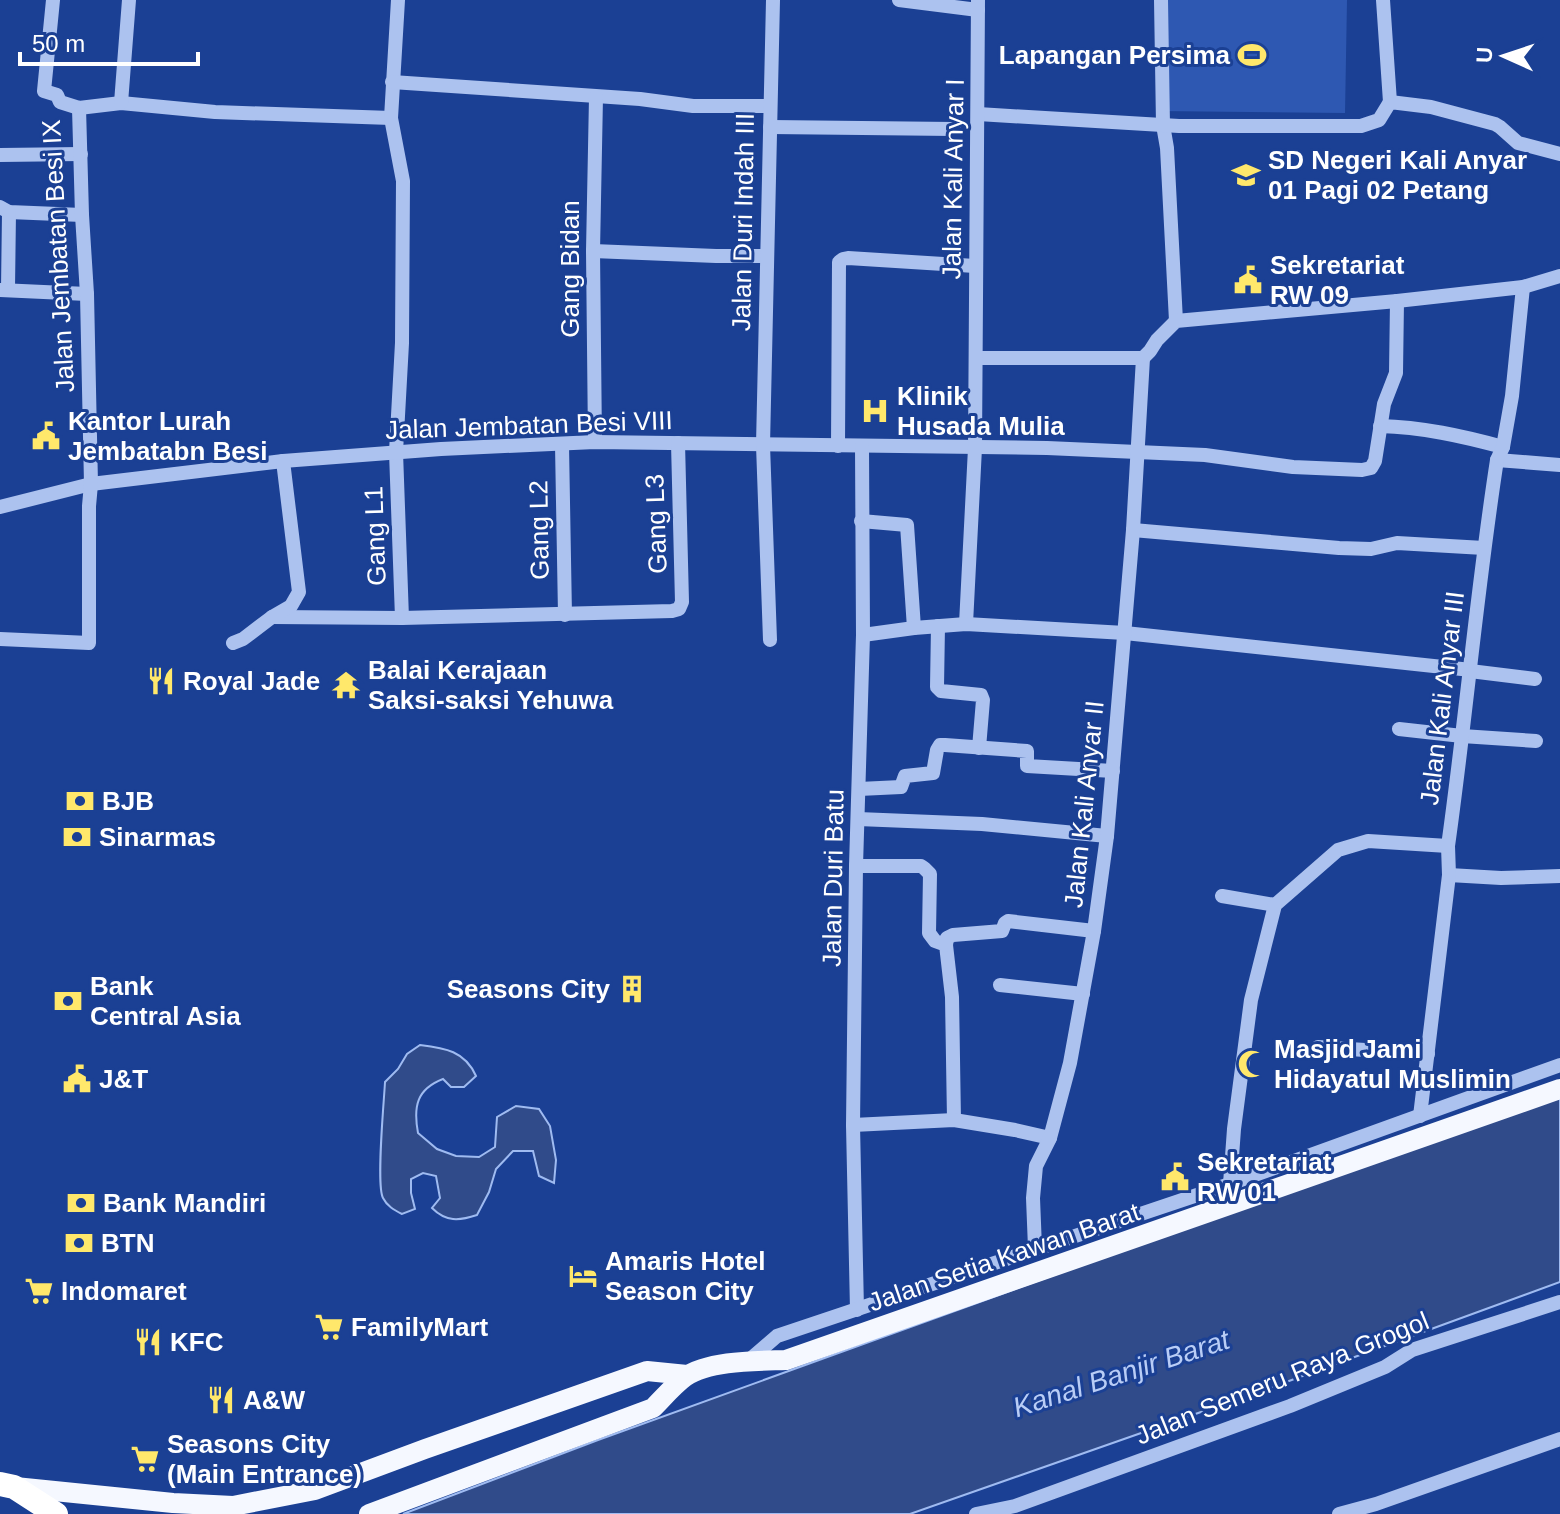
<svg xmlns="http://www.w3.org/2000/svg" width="1560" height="1514" font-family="Arial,sans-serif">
<rect width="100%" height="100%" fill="#1b4094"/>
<!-- green -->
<polygon fill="#2e58b2" points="1160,0 1347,0 1345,113 1158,111"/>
<!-- water -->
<g fill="#304b8a" stroke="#9fbbf1" stroke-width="2">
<path d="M420,1045C445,1048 465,1051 476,1076L464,1087H451L443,1079C417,1089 413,1106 418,1133L437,1149L456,1156L479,1157L495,1147L497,1117L516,1106L539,1109L550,1126L556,1160L554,1183L539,1176L533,1151H513L496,1169L489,1192L477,1215C459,1221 446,1222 432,1208L440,1198L436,1176L423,1173L411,1179V1193L415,1209L402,1214C394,1210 387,1206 383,1198C376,1185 384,1102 385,1082L398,1069L407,1054Z"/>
<polygon points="1560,1092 1560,1282 1278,1385 910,1514 403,1514 598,1440"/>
</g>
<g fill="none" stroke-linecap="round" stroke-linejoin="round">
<!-- minor -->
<g stroke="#acc2ef" stroke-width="14">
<polyline points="53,0 44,91 57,95 60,102 79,108 121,103 215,112 391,118"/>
<polyline points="398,0 391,118 403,181 402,343 396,452 402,618"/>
<polyline points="899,0 978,10"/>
<polyline points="1161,0 1163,125 1167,148 1176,321"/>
<polyline points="1383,0 1390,102"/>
<polyline points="392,82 640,99 693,106 770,106"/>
<polyline points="121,103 129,0"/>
<polyline points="978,114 1179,126 1361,126 1379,120 1390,102 1431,107 1495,124 1500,127 1518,143 1560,154"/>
<polyline points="770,127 954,129"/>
<polyline points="0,155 81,154"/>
<polyline points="0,207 9,212 82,215"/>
<polyline points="593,251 716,256 766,256"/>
<polyline points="8,289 9,212"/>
<polyline points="0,290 87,294"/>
<polyline points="977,358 1143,358 1150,351 1157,340 1176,321 1397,301 1523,287 1560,276"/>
<path d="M1380,426C1422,427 1462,436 1503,447"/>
<polyline points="595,442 593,251 596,97"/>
<polyline points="562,445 565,615"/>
<polyline points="838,446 839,262 843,259 848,258 975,266"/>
<polyline points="1497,460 1560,465"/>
<polyline points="0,507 91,484 283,461 441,449 595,442 1047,448 1205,455 1293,467 1362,470 1371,468 1375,461 1384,404 1396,373 1397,301"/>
<polyline points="861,521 907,525 914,628"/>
<polyline points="1133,530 1339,548 1371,549 1397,543 1484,548"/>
<polyline points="272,617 402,618 672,611 679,609 682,602 678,443"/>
<polyline points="966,624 975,448 978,0"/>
<polyline points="938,626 937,687 941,691 981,695 983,700 979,748"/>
<polyline points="863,635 914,628 966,624 1125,633 1471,670"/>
<polyline points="0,639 89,643 89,506 91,484 87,294 82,215 79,108"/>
<polyline points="770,640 763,445 773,0"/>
<polyline points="233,643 243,639 272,617 291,606 299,592 283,461"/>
<polyline points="1470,671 1535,679"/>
<polyline points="1399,729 1462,736 1536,741"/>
<polyline points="859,789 901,787 905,776 933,773 937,750 940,745 945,745 1027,751 1027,766 1113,771"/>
<polyline points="858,819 982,824 1107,836"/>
<polyline points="856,866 921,866 924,868 930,874 929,933 935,941 946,945 952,997 954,1120"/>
<polyline points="1449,875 1501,878 1560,876"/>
<polyline points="1222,896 1275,905"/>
<polyline points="946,945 947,938 953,935 1002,931 1005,923 1008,921 1094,931"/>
<polyline points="1000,985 1083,994"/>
<polyline points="1318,1047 1428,1054"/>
<path d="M1420,1116L1449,875L1448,846C1466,718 1477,588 1497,460L1503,447L1512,396L1523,287"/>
<polyline points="853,1125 954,1120 1015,1130 1050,1138"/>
<polyline points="1230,1184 1234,1129 1251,1000 1275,905 1338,850 1368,841 1448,846"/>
<polyline points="1035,1248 1033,1198 1036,1166 1050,1138 1070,1063 1094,931 1107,836 1133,530 1143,358"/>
<polyline points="857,1310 853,1125 856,866 863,635 862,446"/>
<polyline points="748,1361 777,1336 1230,1184 1560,1065"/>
<polyline points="976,1514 1015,1506 1290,1406 1385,1367 1412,1350 1560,1302"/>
<polyline points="1339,1514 1376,1504 1560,1439"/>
</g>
<!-- major -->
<g stroke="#f5f8ff" stroke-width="20">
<polyline points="15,1487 173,1503 233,1506 315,1490 425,1449 647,1371 687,1375"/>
<path d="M369,1514L653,1408C663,1398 674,1385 685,1377C709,1360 758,1361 786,1360L1560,1089"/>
</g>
<!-- highway -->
<polyline stroke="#fff" stroke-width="24" points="0,1484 14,1487 56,1514"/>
</g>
<!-- icons -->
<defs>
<symbol id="stadium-bare" viewBox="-9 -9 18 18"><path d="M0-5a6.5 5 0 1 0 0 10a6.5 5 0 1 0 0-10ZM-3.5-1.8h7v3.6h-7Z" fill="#ffe86b" stroke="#1b4094" stroke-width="2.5" paint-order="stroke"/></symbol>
<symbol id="school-bare" viewBox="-9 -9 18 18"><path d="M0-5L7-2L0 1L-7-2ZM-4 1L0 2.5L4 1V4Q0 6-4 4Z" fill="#ffe86b" stroke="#1b4094" stroke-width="2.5" paint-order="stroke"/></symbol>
<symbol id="civic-bare" viewBox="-9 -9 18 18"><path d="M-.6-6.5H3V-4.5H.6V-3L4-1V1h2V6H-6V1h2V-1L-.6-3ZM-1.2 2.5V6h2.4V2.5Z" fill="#ffe86b" stroke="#1b4094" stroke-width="2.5" paint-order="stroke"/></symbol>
<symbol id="hospital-bare" viewBox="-9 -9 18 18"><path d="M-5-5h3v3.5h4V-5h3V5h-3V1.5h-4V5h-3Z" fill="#ffe86b" stroke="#1b4094" stroke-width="2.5" paint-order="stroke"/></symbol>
<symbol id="restaurant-bare" viewBox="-9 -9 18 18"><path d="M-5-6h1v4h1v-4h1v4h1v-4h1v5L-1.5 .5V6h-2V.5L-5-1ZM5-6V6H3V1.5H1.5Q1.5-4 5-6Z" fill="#ffe86b" stroke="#1b4094" stroke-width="2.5" paint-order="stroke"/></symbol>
<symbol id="temple-bare" viewBox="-9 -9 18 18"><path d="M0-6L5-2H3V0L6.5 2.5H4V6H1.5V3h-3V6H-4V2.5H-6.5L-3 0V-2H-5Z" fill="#ffe86b" stroke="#1b4094" stroke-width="2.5" paint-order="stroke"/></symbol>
<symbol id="bank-bare" viewBox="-9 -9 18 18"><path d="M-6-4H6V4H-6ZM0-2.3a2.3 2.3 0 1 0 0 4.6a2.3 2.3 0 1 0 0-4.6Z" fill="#ffe86b" stroke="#1b4094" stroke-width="2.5" paint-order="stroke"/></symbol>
<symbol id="building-bare" viewBox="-9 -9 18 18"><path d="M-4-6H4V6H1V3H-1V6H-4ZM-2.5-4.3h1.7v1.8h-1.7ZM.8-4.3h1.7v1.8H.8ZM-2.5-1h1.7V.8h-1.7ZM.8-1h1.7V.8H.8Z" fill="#ffe86b" stroke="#1b4094" stroke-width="2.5" paint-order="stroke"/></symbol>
<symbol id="mosque-bare" viewBox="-9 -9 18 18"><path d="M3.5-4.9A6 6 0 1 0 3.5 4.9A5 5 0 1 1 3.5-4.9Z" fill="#ffe86b" stroke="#1b4094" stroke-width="2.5" paint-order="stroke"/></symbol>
<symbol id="hotel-bare" viewBox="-9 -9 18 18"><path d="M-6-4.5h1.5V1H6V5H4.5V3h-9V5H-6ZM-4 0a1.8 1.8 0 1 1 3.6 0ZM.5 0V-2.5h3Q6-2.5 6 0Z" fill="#ffe86b" stroke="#1b4094" stroke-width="2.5" paint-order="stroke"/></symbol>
<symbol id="supermarket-bare" viewBox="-9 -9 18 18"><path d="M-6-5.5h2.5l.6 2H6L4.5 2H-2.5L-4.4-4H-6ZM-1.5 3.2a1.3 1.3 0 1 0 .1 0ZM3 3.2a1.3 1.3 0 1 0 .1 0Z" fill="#ffe86b" stroke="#1b4094" stroke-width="2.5" paint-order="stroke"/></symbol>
</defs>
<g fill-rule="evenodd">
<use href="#stadium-bare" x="1232" y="35" width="40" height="40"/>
<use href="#school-bare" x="1226" y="155" width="40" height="40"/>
<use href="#civic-bare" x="1228" y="260" width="40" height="40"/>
<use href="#hospital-bare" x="855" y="391" width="40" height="40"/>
<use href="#civic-bare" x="26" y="416" width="40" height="40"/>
<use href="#restaurant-bare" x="141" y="661" width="40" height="40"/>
<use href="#temple-bare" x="326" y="665" width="40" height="40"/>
<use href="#bank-bare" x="60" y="781" width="40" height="40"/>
<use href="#bank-bare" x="57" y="817" width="40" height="40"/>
<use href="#building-bare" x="612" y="969" width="40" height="40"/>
<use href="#bank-bare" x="48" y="981" width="40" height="40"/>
<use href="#mosque-bare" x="1232" y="1044" width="40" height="40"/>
<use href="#civic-bare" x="57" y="1059" width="40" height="40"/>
<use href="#civic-bare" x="1155" y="1157" width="40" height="40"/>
<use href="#bank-bare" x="61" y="1183" width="40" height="40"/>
<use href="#bank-bare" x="59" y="1223" width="40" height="40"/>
<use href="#hotel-bare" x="563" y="1256" width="40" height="40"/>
<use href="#supermarket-bare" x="19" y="1271" width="40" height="40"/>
<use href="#supermarket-bare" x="309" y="1307" width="40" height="40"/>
<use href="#restaurant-bare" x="128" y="1322" width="40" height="40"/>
<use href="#restaurant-bare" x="201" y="1380" width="40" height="40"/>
<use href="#supermarket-bare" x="125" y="1439" width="40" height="40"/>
</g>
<g text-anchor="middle" stroke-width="6" stroke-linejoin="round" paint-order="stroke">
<!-- poi labels -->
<g font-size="26" font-weight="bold" fill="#fff" stroke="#1b4094" text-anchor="start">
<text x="1230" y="64" text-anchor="end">Lapangan Persima</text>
<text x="1268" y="169">SD Negeri Kali Anyar<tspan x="1268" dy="30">01 Pagi 02 Petang</tspan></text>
<text x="1270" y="274">Sekretariat<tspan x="1270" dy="30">RW 09</tspan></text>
<text x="897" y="405">Klinik<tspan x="897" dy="30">Husada Mulia</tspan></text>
<text x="68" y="430">Kantor Lurah<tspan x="68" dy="30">Jembatabn Besi</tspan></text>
<text x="368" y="679">Balai Kerajaan<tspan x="368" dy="30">Saksi-saksi Yehuwa</tspan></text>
<text x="183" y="690">Royal Jade</text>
<text x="102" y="810">BJB</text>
<text x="99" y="846">Sinarmas</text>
<text x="90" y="995">Bank<tspan x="90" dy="30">Central Asia</tspan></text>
<text x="610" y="998" text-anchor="end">Seasons City</text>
<text x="1274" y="1058">Masjid Jami<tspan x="1274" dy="30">Hidayatul Muslimin</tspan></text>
<text x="99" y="1088">J&amp;T</text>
<text x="1197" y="1171">Sekretariat<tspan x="1197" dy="30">RW 01</tspan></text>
<text x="103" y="1212">Bank Mandiri</text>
<text x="101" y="1252">BTN</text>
<text x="605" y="1270">Amaris Hotel<tspan x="605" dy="30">Season City</tspan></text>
<text x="61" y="1300">Indomaret</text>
<text x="351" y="1336">FamilyMart</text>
<text x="170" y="1351">KFC</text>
<text x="243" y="1409">A&amp;W</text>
<text x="167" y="1453">Seasons City<tspan x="167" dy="30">(Main Entrance)</tspan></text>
</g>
<!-- street labels -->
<g font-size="26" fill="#fff" stroke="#1b4094">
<text transform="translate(953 179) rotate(-89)" y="9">Jalan Kali Anyar I</text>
<text transform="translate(743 222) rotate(-89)" y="9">Jalan Duri Indah III</text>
<text transform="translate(58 256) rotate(-93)" y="9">Jalan Jembatan Besi IX</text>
<text transform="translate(570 269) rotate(-90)" y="9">Gang Bidan</text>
<text transform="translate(529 425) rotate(-2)" y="9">Jalan Jembatan Besi VIII</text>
<text transform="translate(656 524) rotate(-92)" y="9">Gang L3</text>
<text transform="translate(539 530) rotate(-91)" y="9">Gang L2</text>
<text transform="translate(375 536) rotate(-92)" y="9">Gang L1</text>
<text transform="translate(1442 698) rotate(-83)" y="9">Jalan Kali Anyar III</text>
<text transform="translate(1084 804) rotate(-84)" y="9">Jalan Kali Anyar II</text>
<text transform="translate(833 878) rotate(-89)" y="9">Jalan Duri Batu</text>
<text transform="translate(1004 1257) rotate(-19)" y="9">Jalan Setia Kawan Barat</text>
<text transform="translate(1282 1378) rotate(-22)" y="9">Jalan Semeru Raya Grogol</text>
</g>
<!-- water labels -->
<g font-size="28" font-style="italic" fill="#b9cdf6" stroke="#1b4094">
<text transform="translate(1121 1373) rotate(-18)" y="10">Kanal Banjir Barat</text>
</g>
</g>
<!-- north arrow -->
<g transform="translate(1504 56) rotate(273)" stroke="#1b4094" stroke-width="6" paint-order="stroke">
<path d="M0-6L14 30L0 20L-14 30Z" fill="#ffffff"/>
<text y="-12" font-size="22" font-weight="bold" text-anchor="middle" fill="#ffffff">U</text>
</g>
<!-- scale -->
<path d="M20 52v12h178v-12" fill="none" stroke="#ffffff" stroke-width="4"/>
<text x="32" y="52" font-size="24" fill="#ffffff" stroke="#1b4094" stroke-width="6" paint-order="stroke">50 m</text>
</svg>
